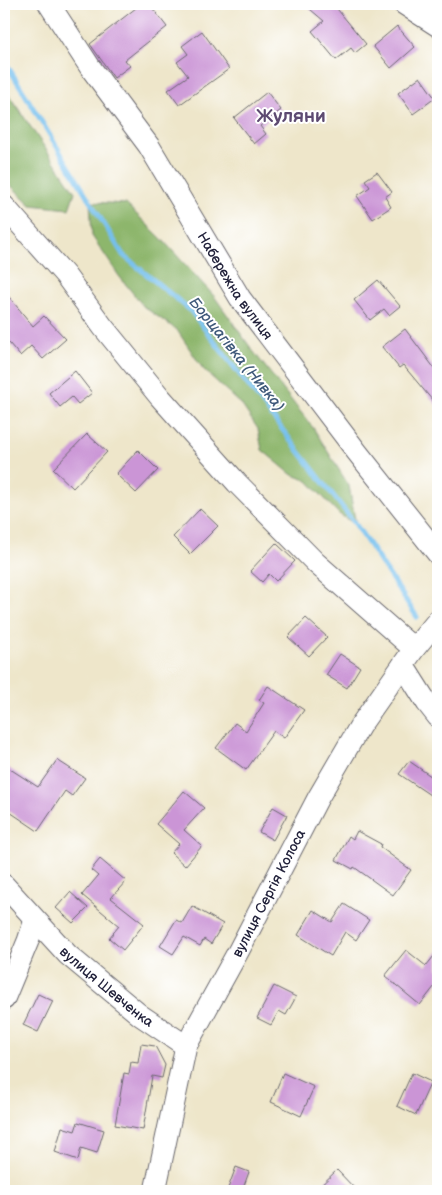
<svg xmlns="http://www.w3.org/2000/svg" width="442" height="1195" font-family="'Balsamiq Sans',sans-serif">
<rect width="100%" height="100%" fill="#fff"/>
<filter id="ink" filterUnits="userSpaceOnUse"><feTurbulence type="fractalNoise" baseFrequency=".02" numOctaves="2"/><feDisplacementMap in="SourceGraphic" scale="10" xChannelSelector="R" yChannelSelector="G"/><feConvolveMatrix kernelMatrix="1 2 1 2 8 2 1 2 1" color-interpolation-filters="sRGB"/></filter>
<filter id="wash" filterUnits="userSpaceOnUse"><feTurbulence type="fractalNoise" baseFrequency=".0096" numOctaves="4" result="noise"/><feDisplacementMap in="SourceGraphic" scale="20" xChannelSelector="R" yChannelSelector="G"/><feGaussianBlur stdDeviation="1.12" result="paint"/><feColorMatrix in="noise" values="0 0 0 0 0 0 0 0 0 0 0 0 0 0 0 0 0 1.4 0 .05"/><feComposite in="paint" operator="in"/></filter>
<g filter="url(#wash)">
<rect width="100%" height="100%" fill="#eee6ca"/>
<!-- forest -->
<g fill="#8db66c" stroke="#586c54">
<polygon points="4,93 9,95 75,192 69,209 31,205 4,179"/>
<polygon points="90,202 126,204 160,237 214,296 253,351 314,429 349,486 356,525 339,514 308,481 291,474 262,450 258,429 241,404 203,369 177,330 144,307 119,276 92,236"/>
</g>
<g fill="none" stroke-linecap="round" stroke-linejoin="round">
<!-- stream -->
<polyline stroke="#75c0ee" stroke-width="5" points="4,60 123,255 190,310 356,525 417,617"/>
</g>
<g id="blocks">
<!-- building -->
<g fill="#cb95d6">
<polygon points="141,4 149,4 167,27 125,60 130,66 114,78 90,44"/>
<polygon points="304,4 333,4 366,44 355,53 351,48 336,60 312,31 324,21"/>
<polygon points="397,26 415,47 391,68 373,46"/>
<polygon points="202,31 229,69 179,105 168,90 188,76 177,62 188,54 182,46"/>
<polygon points="420,77 435,98 413,114 398,93"/>
<polygon points="267,92 281,110 260,126 266,134 254,144 234,118"/>
<polygon points="377,172 392,192 385,197 391,207 373,219 357,196 370,187 365,180"/>
<polygon points="378,280 400,306 389,315 384,309 370,320 354,300"/>
<polygon points="4,291 33,326 44,316 66,339 43,359 31,346 20,356 4,337"/>
<polygon points="405,329 438,373 438,407 403,365 399,368 382,347"/>
<polygon points="75,371 92,393 78,404 72,397 60,407 49,393"/>
<polygon points="87,434 107,452 73,488 53,469"/>
<polygon points="138,450 158,470 136,493 116,474"/>
<polygon points="200,509 218,526 190,554 173,537"/>
<polygon points="276,543 295,561 276,581 269,574 262,582 250,571"/>
<polygon points="306,618 327,637 309,656 288,637"/>
<polygon points="340,654 360,667 347,688 326,675"/>
<polygon points="268,686 304,710 284,738 274,731 246,770 216,748 235,723 246,731 264,703 259,700"/>
<polygon points="57,760 85,778 72,796 65,791 38,831 4,808 4,765 38,787"/>
<polygon points="409,761 438,781 430,795 399,774"/>
<polygon points="184,791 204,808 184,830 202,846 185,866 171,853 179,844 156,824"/>
<polygon points="273,807 287,815 273,840 259,832"/>
<polygon points="357,831 381,844 380,847 411,870 393,895 354,867 353,869 336,860 349,836 353,839"/>
<polygon points="100,859 126,881 111,898 144,924 123,950 109,938 119,926 82,895 98,876 91,870"/>
<polygon points="70,892 88,908 73,923 56,908"/>
<polygon points="344,904 369,920 356,940 345,932 331,956 298,935 313,910 332,922"/>
<polygon points="192,906 223,924 211,944 204,939 200,946 184,937 173,954 160,946 176,920 182,923"/>
<polygon points="406,950 426,966 438,951 438,982 420,1005 385,976"/>
<polygon points="274,986 296,997 286,1015 279,1011 271,1025 257,1018"/>
<polygon points="38,994 53,1001 38,1032 23,1025"/>
<polygon points="141,1044 155,1046 165,1065 162,1078 152,1076 143,1130 115,1125 124,1073 129,1074 131,1062 138,1063"/>
<polygon points="283,1073 314,1087 301,1116 271,1102"/>
<polygon points="412,1073 431,1082 416,1115 397,1106"/>
<polygon points="78,1122 104,1130 97,1153 81,1148 78,1160 55,1152 62,1127 75,1131"/>
<polygon points="236,1167 249,1172 242,1191 227,1191"/>
<polygon points="337,1170 357,1191 315,1191"/>
</g>
</g>
</g>
<g filter="url(#ink)">
<use href="#blocks" fill-opacity="0" stroke="#69676d" stroke-width="1"/>
<g fill="none" stroke-linecap="round" stroke-linejoin="round">
<defs>
<g id="minor">
<path id="s1" d="M49,4L90,67L149,146L240,298L357,452L438,554"/>
<polyline points="404,4 438,26"/>
<polyline points="4,206 65,275 103,327 160,397 237,483 316,563 414,649"/>
<polyline points="403,665 427,703 438,717"/>
<path id="s2" d="M4,885L68,955L140,1015L186,1046"/>
<polyline points="4,999 28,941 35,920"/>
<path id="s3" d="M155,1191L186,1046L239,950L318,798L360,726L414,649L438,620"/>
</g>
</defs>
<!-- minor casing -->
<use href="#minor" stroke="#69676d" stroke-width="23"/>
<!-- minor -->
<use href="#minor" stroke="#fff" stroke-width="21"/>
</g>
</g>
<g text-anchor="middle" stroke-width="4" stroke-linejoin="round" paint-order="stroke">
<!-- street labels -->
<g font-size="14" fill="#22223b" stroke="#fff">
<text dy="5" stroke="none"><textPath href="#s1" startOffset="338">Набережна вулиця</textPath></text>
<text dy="5" stroke="none"><textPath href="#s3" startOffset="322">вулиця Сергія Колоса</textPath></text>
<text dy="5" stroke="none"><textPath href="#s2" startOffset="145">вулиця Шевченка</textPath></text>
</g>
<!-- water labels -->
<g font-size="15" font-style="italic" fill="#3f597a" stroke="#fff">
<text transform="translate(237 354) rotate(51)" y="5">Борщагівка (Нивка)</text>
</g>
<!-- district labels -->
<g font-size="19" font-weight="bold" fill="#5d4a71" stroke="#fff">
<text x="291" y="122">Жуляни</text>
</g>
</g>
<!-- margin -->
<rect width="442" height="1195" fill="none" stroke="#fff" stroke-width="20"/>
</svg>
